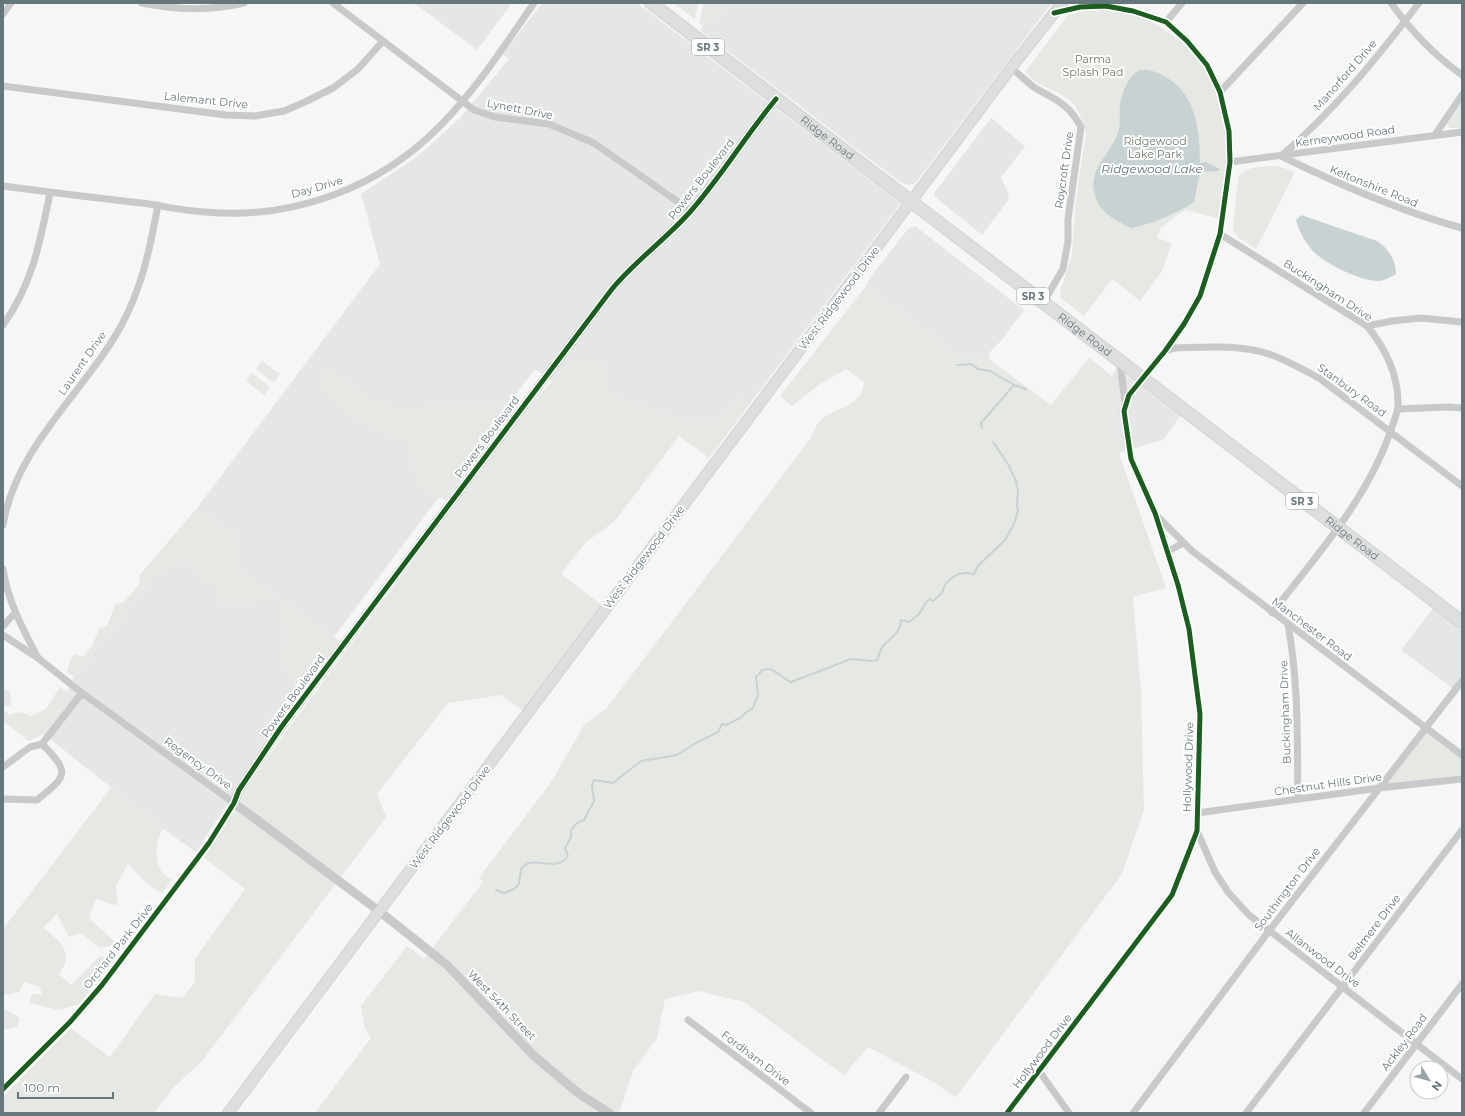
<svg xmlns="http://www.w3.org/2000/svg" width="1465" height="1116" font-family="Montserrat,sans-serif">
<rect width="100%" height="100%" fill="#f6f6f6"/>
<!-- built -->
<g fill="#e5e7e6">
<polygon points="414,3 512,3 477,50"/>
<polygon points="542,3 637,3 901,203 751,402 743,397 717,423 682,421 609,393 569,363 552,381 535,369 334,637 280,599 286,644 279,661 305,690 273,733 196,852 163,829 44,734 67,704 67,692 74,676 149,584 155,574 189,560 204,583 216,583 280,599 238,569 236,536 197,508 380,264 361,194 418,156 461,117 509,59 503,54"/>
<polygon points="721,3 1052,3 920,177 914,184 908,185 902,183 888,173 700,30"/>
<polygon points="991,118 1025,146 1001,178 1007,190 1009,199 982,235 934,196 935,192"/>
<polygon points="915,226 1024,310 1000,342 988,354 967,359 946,347 866,286 871,276 908,229"/>
<polygon points="1116,368 1180,416 1163,440 1119,453 1114,426 1112,376"/>
<polygon points="1433,608 1462,630 1462,683 1456,691 1401,650"/>
</g>
<!-- green -->
<g fill="#e6e8e4">
<polygon points="673,3 698,3 695,19"/>
<polygon points="704,3 733,3 715,19 702,25 699,23"/>
<path d="M1104,10C1112,11 1120,12 1128,13C1143,16 1157,24 1169,33C1215,64 1228,111 1226,165C1225,183 1222,201 1220,219L1185,210L1160,228L1157,238L1172,243L1162,271L1140,301L1112,279L1084,316L1060,297L1061,289L1072,255L1076,198L1086,134C1083,122 1080,109 1070,100C1058,90 1030,84 1026,71L1068,15L1085,11Z"/>
<polygon points="1462,103 1462,128 1449,128 1447,124"/>
<path d="M1278,166L1295,172L1256,249L1238,237L1233,230L1238,178C1244,165 1266,167 1278,166Z"/>
<path d="M866,286L946,347L967,359L988,354L990,360L1051,405L1089,358L1112,376L1114,426L1119,453L1166,588L1133,597L1141,692L1144,810L1122,874L956,1097L932,1081L868,1047L844,1075L744,1002L699,991L665,999L657,1038L633,1071L619,1113H315L371,1038L365,1029L361,1006L407,946L424,959L483,882L479,878L552,781L584,725L606,709L810,439C813,434 815,427 819,422C834,406 862,409 864,382L846,369L820,384L792,406L780,396Z"/>
<polygon points="262,361 280,374 274,383 256,369"/>
<polygon points="605,362 609,393 682,421 717,423 743,396 751,402 709,458 679,436 615,521 585,543 561,574 603,606 524,711 501,695 448,703 377,794 386,817 202,1061 175,1086 154,1113 3,1113 3,1097 71,1028 110,1057 155,994 183,998 195,982 195,959 245,889 203,857 222,831 245,789 289,728 523,413 569,363"/>
<polygon points="328,368 367,397 391,408 518,402 446,500 416,486 409,443 355,420 319,389"/>
<polygon points="252,373 270,387 264,395 246,381"/>
<polygon points="197,508 236,536 239,569 341,642 305,690 290,679 279,661 286,644 280,599 221,605 216,583 204,583 189,560 155,574 149,584 74,676 67,673 70,660 75,654 83,657 93,644 99,629 107,626 115,605 124,602 140,583 139,576"/>
<polygon points="60,687 67,692 67,704 44,734 29,741 3,721 3,709 9,715 19,712 31,716 46,709"/>
<polygon points="3,689 10,691 11,705 3,706"/>
<polygon points="1426,728 1462,755 1462,779 1379,788"/>
<path d="M111,788L163,829C156,840 153,860 162,872C164,875 169,878 172,880L162,893L146,883L128,864L116,886L118,904L114,905L96,899L89,918L114,941L112,945L100,948L81,933L69,937L57,914L43,927C51,935 68,945 66,960C66,964 61,970 59,974L71,985L100,956L116,960L79,1004L59,1010L29,1003L32,994H42L40,987L24,982L19,992L3,995V929Z"/>
<polygon points="3,1008 20,1018 17,1027 3,1030"/>
</g>
<!-- water -->
<g fill="#c8d2d3">
<path d="M1140,70C1149,69 1156,72 1164,76C1196,93 1200,130 1200,163L1206,162L1220,169L1219,171L1200,172L1194,202C1174,215 1154,223 1131,228C1113,219 1098,212 1094,191C1089,169 1112,151 1118,133C1121,124 1119,114 1120,105C1122,93 1128,75 1140,70Z"/>
<path d="M1301,215L1377,241C1388,248 1396,260 1396,274C1390,277 1384,281 1379,281C1362,282 1323,263 1312,250C1305,242 1299,231 1296,220Z"/>
</g>
<g fill="none" stroke-linecap="round" stroke-linejoin="round">
<!-- stream -->
<g stroke="#c8d2d3" stroke-width="2">
<polyline points="957,365 971,364 978,369 990,371 1014,385"/>
<polyline points="982,428 981,423 1014,385 1026,389"/>
<path d="M496,890L504,893L514,889L519,884L521,869C533,853 556,874 568,856L565,848L571,837V830L577,823L584,820L594,801L592,785L594,780L613,783L641,761L677,755L694,744L718,732L722,724L726,725L742,717L745,713L753,708L758,695L756,677C759,675 760,672 763,670C772,665 783,679 791,682L851,659L874,661L878,659C881,641 892,641 899,629C901,626 900,623 901,620L909,622L919,614L927,601L930,599L933,601L942,593C945,579 959,570 974,574L978,566L1005,540L1014,524L1018,511L1017,506L1018,489L1016,484L1017,483L1008,464L993,442"/>
</g>
<defs>
<polyline id="secondary" points="228,1113 1011,68 1062,3"/>
<g id="primary">
<path id="s1" d="M651,3L1462,622"/>
</g>
</defs>
<!-- secondary casing -->
<use href="#secondary" stroke="#d1d2d3" stroke-width="12"/>
<!-- primary casing -->
<use href="#primary" stroke="#d1d2d3" stroke-width="14"/>
<!-- minor -->
<g stroke="#c7c9ca" stroke-width="7">
<path d="M142,3C178,10 209,11 244,3"/>
<polyline points="333,3 474,110 495,117 549,124 594,143 691,211"/>
<path d="M1391,3C1411,31 1434,55 1462,75"/>
<path d="M1419,3C1377,58 1334,111 1281,156C1340,185 1399,211 1462,228"/>
<polyline points="3,14 11,3"/>
<polyline points="1166,22 1182,3"/>
<path d="M1011,68C1019,74 1027,82 1035,88C1056,100 1069,104 1081,127L1068,219V241L1063,269L1043,303"/>
<polyline points="3,86 226,115 255,116 284,111 305,102 333,88 358,69 383,41"/>
<polyline points="1220,92 1303,3"/>
<polyline points="1435,135 1462,95"/>
<polyline points="1230,162 1462,132"/>
<path d="M3,186C49,192 95,198 142,203C163,206 185,211 206,212C293,220 379,188 440,126C476,90 505,45 534,3"/>
<path d="M1220,234L1367,326C1386,349 1399,376 1398,407C1397,415 1392,425 1390,433C1366,501 1316,556 1272,613"/>
<path d="M3,325C33,283 40,242 50,193"/>
<polyline points="1367,326 1392,321 1421,318 1462,322"/>
<path d="M1166,351L1174,348C1206,347 1241,344 1272,355C1288,361 1304,370 1319,378L1462,486"/>
<polyline points="1120,362 1125,403"/>
<polyline points="1398,409 1448,407 1462,408"/>
<polyline points="1156,515 1192,551 1462,755"/>
<path d="M3,525C16,446 84,393 121,326C142,288 150,248 158,205"/>
<polyline points="1167,552 1183,543"/>
<path d="M3,569C8,602 23,629 38,658"/>
<path d="M1288,625C1299,683 1297,741 1298,799"/>
<polyline points="3,626 15,613"/>
<polyline points="3,635 38,658 82,693 234,803 209,843 102,985 70,1022 3,1089"/>
<polyline points="3,767 30,747 42,744 82,693"/>
<path d="M3,799L37,800C67,776 71,773 42,744"/>
<polyline points="1197,813 1379,788 1462,779"/>
<polyline points="1197,831 1215,872 1228,892 1249,915 1462,1079"/>
<polyline points="688,1020 811,1113"/>
<polyline points="1039,1071 1069,1113"/>
<polyline points="879,1113 906,1077"/>
<polyline points="1007,1113 1172,895 1197,831 1200,714 1189,629 1178,585 1155,513 1131,459 1124,411 1129,395 1165,351 1184,324 1200,296 1220,234 1230,162 1229,131 1220,92 1207,65 1187,41 1166,22 1133,11 1106,6 1080,7 1054,13"/>
<polyline points="1133,1113 1269,931 1462,681"/>
<polyline points="1246,1113 1462,830"/>
<polyline points="1364,1113 1462,984"/>
</g>
<!-- tertiary -->
<path stroke="#c7c9ca" stroke-width="9" d="M609,1113L578,1093L533,1055L447,965L379,911L234,803L239,790L282,726L612,289C635,261 665,240 690,212C721,177 746,135 776,99"/>
<!-- secondary -->
<use href="#secondary" stroke="#dddede" stroke-width="10"/>
<!-- primary -->
<use href="#primary" stroke="#dddede" stroke-width="12"/>
<defs>
<g id="cycleway">
<path d="M3,1089L70,1022L102,985L209,843L234,803L239,790L282,726L612,289C635,261 665,240 690,212C721,177 746,135 776,99"/>
<polyline points="1007,1113 1172,895 1197,831 1200,714 1189,629 1178,585 1155,513 1131,459 1124,411 1129,395 1165,351 1184,324 1200,296 1220,234 1230,162 1229,131 1220,92 1207,65 1187,41 1166,22 1133,11 1106,6 1080,7 1054,13"/>
</g>
</defs>
<!-- cycleway casing -->
<use href="#cycleway" stroke="#fff" stroke-width="8"/>
<!-- cycleway -->
<use href="#cycleway" stroke="#1b5e20" stroke-width="5"/>
</g>
<g text-anchor="middle" stroke-width="4" stroke-linejoin="round" paint-order="stroke">
<!-- shield labels -->
<g fill="#fff" stroke="#94a0a3" stroke-width="1">
<rect x="692" y="39" width="32" height="16" rx="3"/>
<rect x="1017" y="288" width="32" height="16" rx="3"/>
<rect x="1286" y="493" width="32" height="16" rx="3"/>
</g>
<g font-size="10" font-weight="bold" fill="#66777c">
<text x="708" y="51">SR 3</text>
<text x="1033" y="300">SR 3</text>
<text x="1302" y="505">SR 3</text>
</g>
<!-- park labels -->
<g font-size="11" fill="#6f7a68" stroke="#fff">
<text x="1093" y="63">Parma<tspan x="1093" dy="13">Splash Pad</tspan></text>
<text x="1155" y="145">Ridgewood<tspan x="1155" dy="13">Lake Park</tspan></text>
</g>
<!-- street labels -->
<g font-size="11" fill="#66777c" stroke="#fff">
<text transform="translate(1345 75) rotate(-49)" y="4">Manorford Drive</text>
<text transform="translate(206 100) rotate(6)" y="4">Lalemant Drive</text>
<text transform="translate(520 109) rotate(11)" y="4">Lynett Drive</text>
<text transform="translate(1345 136) rotate(-8)" y="4">Kerneywood Road</text>
<text dy="4" stroke="none"><textPath href="#s1" startOffset="222">Ridge Road</textPath></text>
<text transform="translate(1064 170) rotate(-82)" y="4">Roycroft Drive</text>
<text transform="translate(701 179) rotate(-52)" y="4">Powers Boulevard</text>
<text transform="translate(1374 186) rotate(22)" y="4">Keltonshire Road</text>
<text transform="translate(317 187) rotate(-16)" y="4">Day Drive</text>
<text transform="translate(1328 290) rotate(33)" y="4">Buckingham Drive</text>
<text transform="translate(839 298) rotate(-53)" y="4">West Ridgewood Drive</text>
<text dy="4" stroke="none"><textPath href="#s1" startOffset="546">Ridge Road</textPath></text>
<text transform="translate(82 363) rotate(-55)" y="4">Laurent Drive</text>
<text transform="translate(1352 390) rotate(36)" y="4">Stanbury Road</text>
<text transform="translate(487 437) rotate(-53)" y="4">Powers Boulevard</text>
<text dy="4" stroke="none"><textPath href="#s1" startOffset="882">Ridge Road</textPath></text>
<text transform="translate(644 557) rotate(-53)" y="4">West Ridgewood Drive</text>
<text transform="translate(1312 629) rotate(37)" y="4">Manchester Road</text>
<text transform="translate(293 696) rotate(-54)" y="4">Powers Boulevard</text>
<text transform="translate(1285 712) rotate(-92)" y="4">Buckingham Drive</text>
<text transform="translate(198 763) rotate(36)" y="4">Regency Drive</text>
<text transform="translate(1188 767) rotate(-88)" y="4">Hollywood Drive</text>
<text transform="translate(1328 784) rotate(-8)" y="4">Chestnut Hills Drive</text>
<text transform="translate(450 817) rotate(-53)" y="4">West Ridgewood Drive</text>
<text transform="translate(1287 889) rotate(-53)" y="4">Southington Drive</text>
<text transform="translate(1374 927) rotate(-53)" y="4">Belmere Drive</text>
<text transform="translate(118 946) rotate(-52)" y="4">Orchard Park Drive</text>
<text transform="translate(1323 958) rotate(37)" y="4">Allanwood Drive</text>
<text transform="translate(502 1005) rotate(46)" y="4">West 54th Street</text>
<text transform="translate(1404 1042) rotate(-53)" y="4">Ackley Road</text>
<text transform="translate(1042 1051) rotate(-53)" y="4">Hollywood Drive</text>
<text transform="translate(756 1058) rotate(37)" y="4">Fordham Drive</text>
</g>
<!-- water labels -->
<g font-size="12" font-style="italic" fill="#607577" stroke="#fff">
<text x="1152" y="173">Ridgewood Lake</text>
</g>
</g>
<!-- border -->
<rect width="1465" height="1116" fill="none" stroke="#66777c" stroke-width="8"/>
<!-- north arrow -->
<g transform="translate(1429 1080) rotate(127)"><circle r="19" fill="#ffffff" stroke="#c2c9cb"/>
<path d="M0-3L7 15L0 10L-7 15Z" fill="#98a3a7"/>
<text y="-6" font-size="11" font-weight="bold" text-anchor="middle" fill="#66777c">N</text>
</g>
<!-- scale -->
<path d="M18 1092v6h95v-6" fill="none" stroke="#66777c" stroke-width="2"/>
<text x="24" y="1092" font-size="12" fill="#66777c" stroke="#ffffff" stroke-width="3" paint-order="stroke">100 m</text>
</svg>
